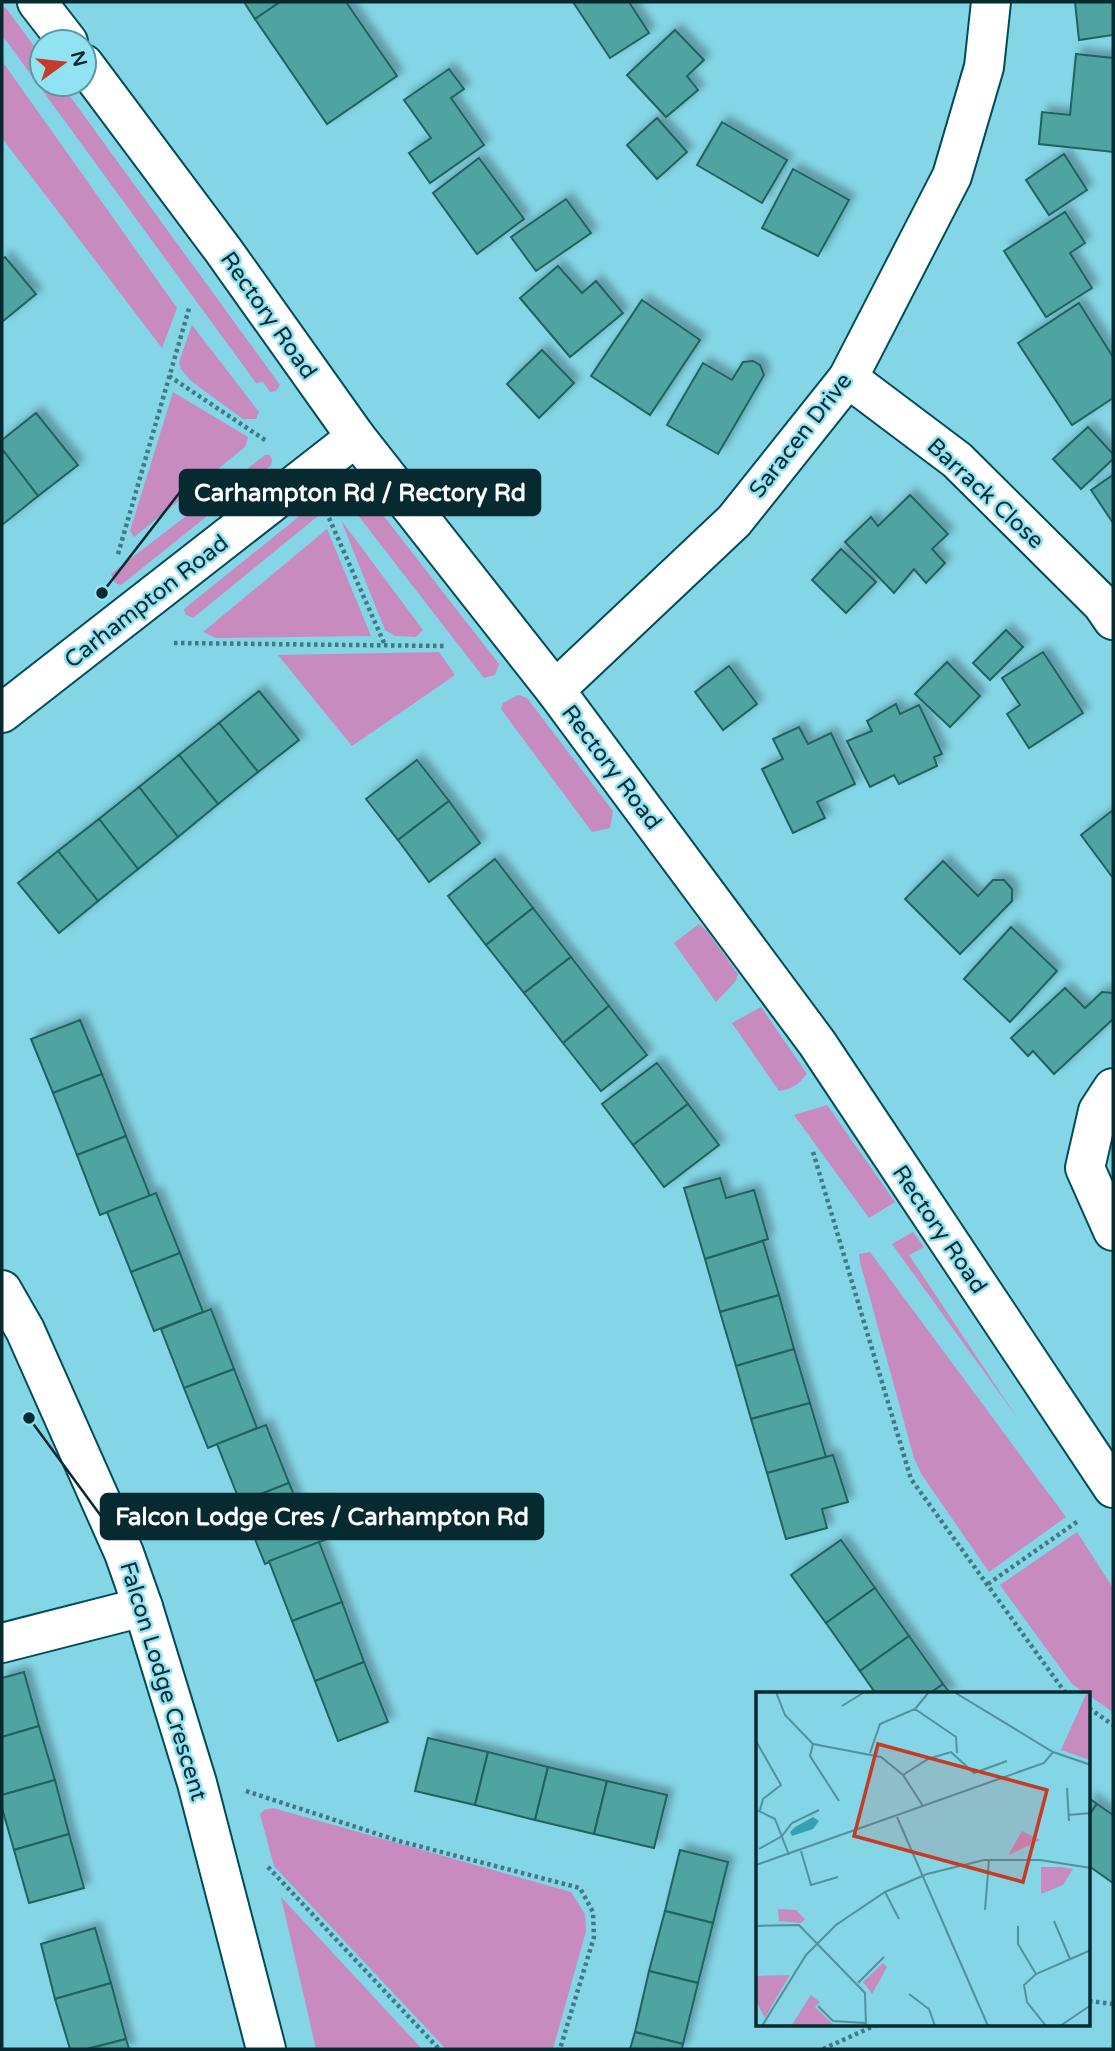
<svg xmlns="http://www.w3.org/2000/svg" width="1115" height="2051" font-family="'Varela Round',sans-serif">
<defs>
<filter id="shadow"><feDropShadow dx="6" dy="-6" stdDeviation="3.5" flood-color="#0004"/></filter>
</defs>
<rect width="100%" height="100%" fill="#84d5e5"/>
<!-- green -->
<g fill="#c78bbf">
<polygon points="2,6 6,8 42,57 42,84 61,84 280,385 276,391 270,392 263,382 256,383 2,35"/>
<polygon points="2,61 177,308 162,348 2,138"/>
<polygon points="192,325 259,412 256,419 243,419 191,381 181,369 179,362"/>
<polygon points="173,392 248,437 245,447 134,537 130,531"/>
<polygon points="265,455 270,455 272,460 271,465 121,585 115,583 111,574"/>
<polygon points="360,500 372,501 499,664 495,675 484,678 357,514"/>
<polygon points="312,506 316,509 318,516 193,618 185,614 184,609"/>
<polygon points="341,520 423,630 416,637 395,636 385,630"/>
<polygon points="327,529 371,636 216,638 203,632"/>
<polygon points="439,652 455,675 352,746 278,655"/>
<polygon points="518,695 527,698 613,811 610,828 592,832 501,709 503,703"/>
<polygon points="699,924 707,931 738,974 735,982 716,1002 674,943"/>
<path d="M761,1007L807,1074C799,1084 792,1089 779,1091L732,1023Z"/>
<polygon points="827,1105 895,1202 869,1218 794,1115"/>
<polygon points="913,1232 924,1247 909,1255 1018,1419 892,1244"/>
<polygon points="870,1252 1066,1517 989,1572 922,1475 914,1458 860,1262 859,1254"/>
<polygon points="1077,1532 1113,1588 1113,1712 1072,1684 1000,1585"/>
<polygon points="273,1808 571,1892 585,1914 586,1931 553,2049 446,2049 274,1866 260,1814 264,1810"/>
<polygon points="281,1897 422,2049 316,2049"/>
</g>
<!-- building -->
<g fill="#4fa3a0" stroke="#206260" stroke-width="2" filter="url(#shadow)">
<polygon points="244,2 280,2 255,19"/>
<polygon points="280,2 346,2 397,76 327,124 255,19"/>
<polygon points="573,2 629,2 649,33 610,58"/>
<polygon points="1075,2 1113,2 1113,35 1079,40"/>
<polygon points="675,30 704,60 687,76 698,90 666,117 627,75"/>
<polygon points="1076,54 1113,58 1113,152 1039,144 1042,112 1070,115"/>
<polygon points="449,69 464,89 451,98 484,145 430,183 409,153 431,138 404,100"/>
<polygon points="657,118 687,152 657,179 627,145"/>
<polygon points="722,122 787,160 762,203 697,165"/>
<polygon points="1064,154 1087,190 1049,215 1026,180"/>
<polygon points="479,158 524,219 477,254 433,193"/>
<polygon points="793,169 849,200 818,256 762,228"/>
<polygon points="566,199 591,233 536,271 511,237"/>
<polygon points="1065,212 1085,243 1070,253 1092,288 1046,317 1004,251"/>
<polygon points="5,257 36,294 2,322 2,259"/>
<polygon points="558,266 582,293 596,281 623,313 570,357 520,298"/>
<polygon points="642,300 700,340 650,415 591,376"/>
<polygon points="1079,303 1113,357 1113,398 1072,425 1018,343"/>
<polygon points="542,350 574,383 539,418 507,384"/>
<polygon points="753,361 760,365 764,375 718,454 667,425 703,363 732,380 743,362"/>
<polygon points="36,413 78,465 38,496 2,449 2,440"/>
<polygon points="1088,427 1113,454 1113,459 1081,489 1053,459"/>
<polygon points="2,449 38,496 2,525"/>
<polygon points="1113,475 1113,523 1091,490"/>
<polygon points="910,495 948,534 932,549 945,563 926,583 914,569 894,593 845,542 871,517 878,526"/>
<polygon points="841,549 876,582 846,613 812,580"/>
<polygon points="1006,630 1023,647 990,680 973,663"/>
<polygon points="1043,652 1083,713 1029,748 1007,714 1020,705 1002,678"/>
<polygon points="947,662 980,696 950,727 915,694"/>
<polygon points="729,666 757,704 723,730 695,692"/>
<polygon points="259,691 299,740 258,772 219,723"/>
<polygon points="896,704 900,714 919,705 942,754 934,757 937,766 899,784 894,775 870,787 847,741 872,731 867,721"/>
<polygon points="219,723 258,772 218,804 179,755"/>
<polygon points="799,727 808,744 831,733 855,784 817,802 825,818 793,833 762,769 783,759 773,739"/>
<polygon points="179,755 218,804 178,837 139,787"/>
<polygon points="417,760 449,801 398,840 366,799"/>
<polygon points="139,787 178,837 138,869 99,819"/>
<polygon points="449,801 480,843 429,882 398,840"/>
<polygon points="1113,810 1113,878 1081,835"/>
<polygon points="99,819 138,869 98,901 58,851"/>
<polygon points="58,851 98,901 59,933 18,883"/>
<polygon points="495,859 533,908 486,945 448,896"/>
<polygon points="943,861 978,896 993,880 1004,880 1012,889 1012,901 960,954 905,899"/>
<polygon points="533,908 571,957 524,993 486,945"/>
<polygon points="1011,927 1057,971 1010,1022 964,979"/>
<polygon points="571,957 609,1006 563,1043 524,993"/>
<polygon points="1065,988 1085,1008 1102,992 1113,993 1113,1019 1054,1074 1033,1051 1028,1056 1011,1038"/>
<polygon points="609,1006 647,1055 601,1091 563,1043"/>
<polygon points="80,1020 102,1074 53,1093 31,1039"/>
<polygon points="657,1063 688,1104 633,1145 602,1104"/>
<polygon points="102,1074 126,1136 77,1155 53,1093"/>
<polygon points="688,1104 719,1145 664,1187 633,1145"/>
<polygon points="126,1136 150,1196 100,1215 77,1155"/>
<polygon points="720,1178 726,1198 754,1190 768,1239 705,1259 684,1188"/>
<polygon points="156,1193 180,1253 131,1272 107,1212"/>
<polygon points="763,1241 779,1295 720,1312 705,1259"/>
<polygon points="180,1253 203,1312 154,1331 131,1272"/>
<polygon points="779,1295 794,1349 736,1366 720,1312"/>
<polygon points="211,1309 234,1369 184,1388 161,1329"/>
<polygon points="794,1349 810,1403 751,1419 736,1366"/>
<polygon points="234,1369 257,1428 208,1448 184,1388"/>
<polygon points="810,1403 826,1457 767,1473 751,1419"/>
<polygon points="266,1425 289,1483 240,1502 217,1444"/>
<polygon points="833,1455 848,1502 822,1509 827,1528 786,1539 767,1473"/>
<polygon points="289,1483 301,1512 323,1503 337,1535 265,1564 240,1502"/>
<polygon points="841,1540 875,1588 826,1623 791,1575"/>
<polygon points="319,1542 342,1602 292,1621 269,1561"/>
<polygon points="875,1588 909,1636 860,1671 826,1623"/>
<polygon points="342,1602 364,1662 315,1681 292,1621"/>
<polygon points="909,1636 943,1684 929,1694 876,1694 860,1671"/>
<polygon points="364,1662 388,1722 338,1741 315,1681"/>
<polygon points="24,1672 39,1726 2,1737 2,1678"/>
<polygon points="943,1684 951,1694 929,1694"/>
<polygon points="39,1726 55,1780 2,1795 2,1737"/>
<polygon points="428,1738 488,1752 475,1805 415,1791"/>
<polygon points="488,1752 548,1767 535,1820 475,1805"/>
<polygon points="548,1767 607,1781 594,1834 535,1820"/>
<polygon points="55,1780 69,1834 14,1850 2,1808 2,1795"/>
<polygon points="607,1781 667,1795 654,1848 594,1834"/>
<polygon points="1089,1798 1097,1804 1089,1815"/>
<polygon points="1097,1804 1113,1815 1113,1883 1089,1866 1089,1815"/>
<polygon points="69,1834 84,1888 29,1903 14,1850"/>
<polygon points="680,1850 728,1862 713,1923 665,1911"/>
<polygon points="665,1911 713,1923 698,1983 649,1971"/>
<polygon points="95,1928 111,1983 55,1999 41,1944"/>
<polygon points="649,1971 698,1983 683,2044 635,2032"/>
<polygon points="111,1983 126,2039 87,2049 70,2049 55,1999"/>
<polygon points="635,2032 683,2044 682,2049 630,2049"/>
<polygon points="126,2039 129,2049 87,2049"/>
</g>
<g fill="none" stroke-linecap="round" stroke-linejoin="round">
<defs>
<g id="minor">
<polyline points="37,2 68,42"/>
<polyline points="84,64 223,250 356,437 555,690 817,1043 1113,1488"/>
<polyline points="848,378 957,460 1102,604 1113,620"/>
<polyline points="555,690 734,521 848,378 952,176 984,67 991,2"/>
<polyline points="2,713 356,437"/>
<polyline points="1113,1088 1098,1111 1085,1168 1113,1231"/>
<polyline points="2,1290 25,1330 124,1553 143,1607 197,1783 266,2049"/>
<polyline points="2,1643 143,1607"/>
</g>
</defs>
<!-- minor casing -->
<use href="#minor" stroke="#024c57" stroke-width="42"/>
<!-- path -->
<g stroke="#417a85" stroke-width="4.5" stroke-dasharray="3.5 3.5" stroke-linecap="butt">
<polyline points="169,376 268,442"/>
<polyline points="329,518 385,645"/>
<polyline points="118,554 190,305"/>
<polyline points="174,643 445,646"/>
<polyline points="813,1152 911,1479 1064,1691 1069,1694"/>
<polyline points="988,1584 1078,1521"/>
<polyline points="1089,1708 1113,1725"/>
<polyline points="246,1791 399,1841 580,1888 593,1912 594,1937 560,2049"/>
<polyline points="268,1867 439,2049"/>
<polyline points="1089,2001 1113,2004"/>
<polyline points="823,2049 876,2025"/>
</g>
<!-- minor -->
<use href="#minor" stroke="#fff" stroke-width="38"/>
</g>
<g text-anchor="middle" stroke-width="5" stroke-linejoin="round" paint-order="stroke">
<!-- street labels -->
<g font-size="23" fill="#062a30" stroke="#91e2f2">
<text transform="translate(269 315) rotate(55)" y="8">Rectory Road</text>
<text transform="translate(800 435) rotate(-52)" y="8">Saracen Drive</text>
<text transform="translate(986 493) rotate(43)" y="8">Barrack Close</text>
<text transform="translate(146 601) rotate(-38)" y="8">Carhampton Road</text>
<text transform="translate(612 767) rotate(53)" y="8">Rectory Road</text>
<text transform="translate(940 1229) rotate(56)" y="8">Rectory Road</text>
<text transform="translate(164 1681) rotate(73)" y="8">Falcon Lodge Crescent</text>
</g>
</g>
<!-- overview -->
<g transform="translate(756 1692)">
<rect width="334" height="334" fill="#84d5e5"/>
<path d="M331,0H335L334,68L305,58ZM266,139L284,148L253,163V162ZM285,175H305L317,177L307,193L285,202ZM22,217L40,218L49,227L45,231L23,229ZM127,271L131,275L116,302L107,290ZM34,283L22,303L9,326L0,309L1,284ZM55,303L64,310L59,315L79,334H35Z" fill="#c78bbf"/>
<path d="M57,125L63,129L57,137L36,144L34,140L39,135Z" fill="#369fb2"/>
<path fill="none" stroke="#52919d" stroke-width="2" d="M20,0L29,23L57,52L125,65L147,83L167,114M198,0L297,60L335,73M86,14L107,1M159,17L200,45L201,61M0,49L25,93L7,107L4,118M57,52L54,64L83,109M114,61L124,32L159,17L173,0M147,83L172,67L195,60L218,81L251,69M311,96L313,129M1,118L19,127L33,163M312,123L335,121M141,125L232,334M3,157L26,144L36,131L63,118M45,159L55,193L82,185M0,173L288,71L297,60M129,200L143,227M229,218L233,168M298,229L314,267M0,234L43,233L109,301L110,334M262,234V252L280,282M102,291L128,265M153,302L173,317L179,334M62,314L77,329L110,331M6,334L50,263L80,233L129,200L171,182L228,168H284L335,176M290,334L271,310L268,293L280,282L335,258M304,334L335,313"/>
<path fill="#c63b25" fill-opacity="0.15" stroke="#c63b25" stroke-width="3.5" d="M122,52L291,98L267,190L98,144Z"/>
<rect width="334" height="334" fill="none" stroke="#062a30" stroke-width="3.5"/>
</g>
<!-- callouts -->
<path fill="none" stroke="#062a30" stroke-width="2.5" d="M102 593L180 492M29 1418L101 1516"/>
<g fill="#062a30" stroke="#91e2f2" stroke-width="2.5">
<circle cx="102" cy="593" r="7"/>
<circle cx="29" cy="1418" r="7"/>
</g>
<g fill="#062a30" stroke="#062a30" stroke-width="2.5">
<rect x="180" y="470" width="360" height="45" rx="7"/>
<rect x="101" y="1494" width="442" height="45" rx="7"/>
</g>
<g font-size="24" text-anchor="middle" font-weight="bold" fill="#fff">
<text x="360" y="501">Carhampton Rd / Rectory Rd</text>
<text x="322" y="1525">Falcon Lodge Cres / Carhampton Rd</text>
</g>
<!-- border -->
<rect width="1115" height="2051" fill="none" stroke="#062a30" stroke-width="7"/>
<!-- north arrow -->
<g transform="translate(63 63) rotate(75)"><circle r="33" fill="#91e2f2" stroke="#5998a4" stroke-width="2"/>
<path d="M0-5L12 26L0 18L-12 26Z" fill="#c63b25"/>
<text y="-10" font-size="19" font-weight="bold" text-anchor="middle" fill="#062a30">N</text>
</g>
</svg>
